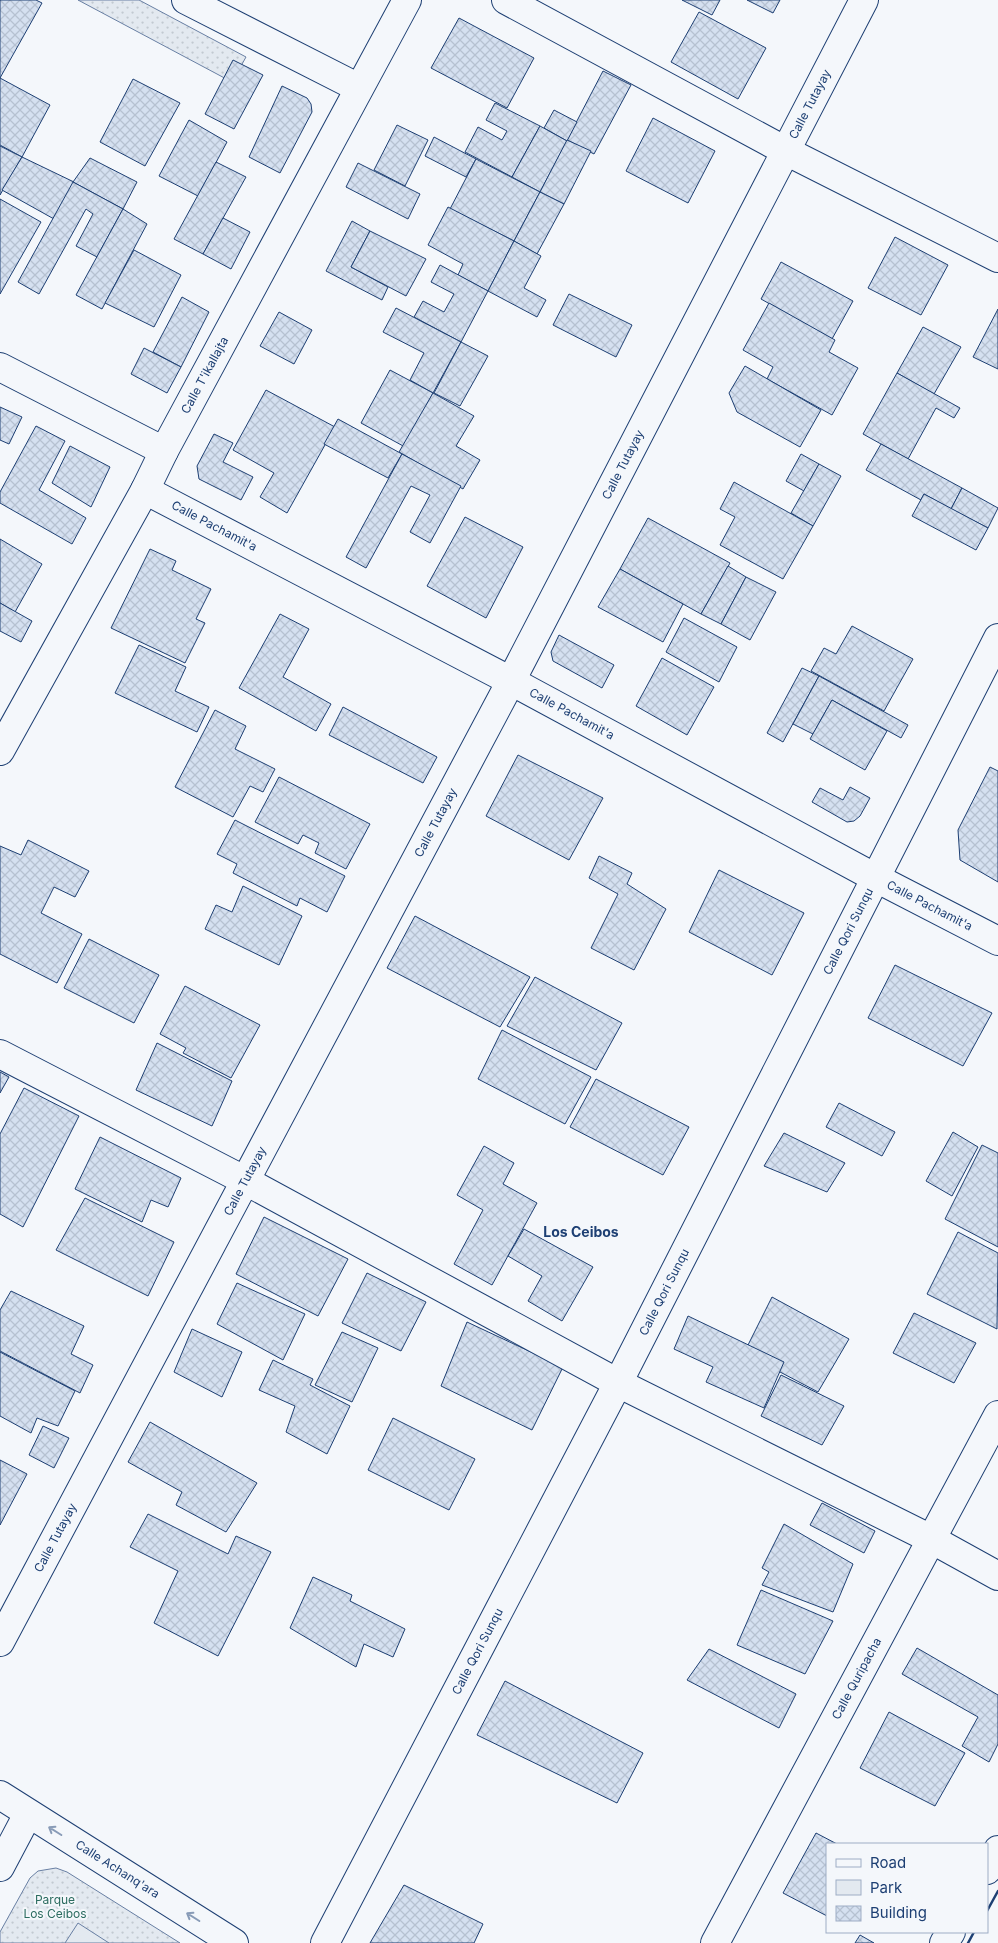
<svg xmlns="http://www.w3.org/2000/svg" width="998" height="1943" font-family="Inter,sans-serif">
<defs>
<pattern id="green-dots" width="8" height="8" patternUnits="userSpaceOnUse" patternTransform="scale(1.25)"><rect width="8" height="8" fill="#e3e9f0"/><path d="M2 2h.1M6 6h.1" fill="none" stroke="#c2c9d1" stroke-width="1.8" stroke-linecap="round"/></pattern>
<pattern id="building-cross-hatch" width="8" height="8" patternUnits="userSpaceOnUse" patternTransform="scale(1.25)"><rect width="8" height="8" fill="#d5e0f0"/><path d="M0 0l8 8M0 8l8-8" fill="none" stroke="#b6c1d1"/></pattern>
</defs>
<rect width="100%" height="100%" fill="#f4f7fb"/>
<!-- green -->
<g fill="url(#green-dots)" stroke="#687fa3">
<polygon points="78,0 139,0 246,57 232,82"/>
<polygon points="56,1868 67,1872 180,1943 0,1943 0,1932 30,1878 38,1871"/>
</g>
<!-- pitch -->
<polygon fill="#e3e9f0" stroke="#687fa3" points="78,1923 109,1943 65,1943"/>
<!-- building -->
<g fill="url(#building-cross-hatch)" stroke="#1d3f73">
<polygon points="0,0 36,0 42,3 0,78"/>
<polygon points="682,0 720,0 712,15"/>
<polygon points="747,0 780,0 773,13"/>
<polygon points="699,12 766,48 738,99 671,62"/>
<polygon points="459,18 534,58 507,108 431,68"/>
<polygon points="233,60 263,75 234,129 205,114"/>
<polygon points="603,71 631,85 594,154 567,140"/>
<polygon points="0,78 50,105 22,157 0,145"/>
<polygon points="133,79 180,103 145,166 100,142"/>
<polygon points="282,86 307,98 311,104 312,112 280,173 249,157"/>
<polygon points="495,103 540,126 512,177 465,152 478,127 502,140 507,131 486,120"/>
<polygon points="554,110 577,122 567,141 544,128"/>
<polygon points="653,118 715,151 688,203 626,171"/>
<polygon points="189,120 227,142 198,196 159,176"/>
<polygon points="397,125 428,140 405,186 374,170"/>
<polygon points="540,126 567,141 540,192 512,177"/>
<polygon points="434,137 476,159 466,177 425,156"/>
<polygon points="567,140 591,151 564,204 540,192"/>
<polygon points="0,146 22,157 0,195"/>
<polygon points="22,157 76,183 54,219 2,190"/>
<polygon points="90,158 137,182 123,209 73,182"/>
<polygon points="476,159 540,192 514,241 450,209"/>
<polygon points="216,162 246,177 203,254 174,239"/>
<polygon points="358,163 420,194 408,219 346,187"/>
<polygon points="73,182 123,209 97,257 76,246 93,214 86,209 39,294 18,282"/>
<polygon points="540,192 564,204 537,254 514,241"/>
<polygon points="0,199 41,222 0,294"/>
<polygon points="448,207 514,241 488,291 458,275 463,264 428,245"/>
<polygon points="123,209 147,224 102,309 76,295"/>
<polygon points="223,218 250,232 231,269 203,254"/>
<polygon points="352,221 370,231 351,267 388,287 382,300 326,271"/>
<polygon points="370,231 426,259 406,296 351,267"/>
<polygon points="895,237 948,265 921,315 868,288"/>
<polygon points="514,241 541,256 524,288 546,300 537,317 488,291"/>
<polygon points="134,250 181,275 154,327 105,303"/>
<polygon points="781,262 853,301 832,339 761,299"/>
<polygon points="440,265 488,291 461,342 414,317 423,301 444,312 454,294 431,282"/>
<polygon points="569,294 632,325 616,357 553,325"/>
<polygon points="182,297 209,312 181,367 153,352"/>
<polygon points="769,303 835,340 829,352 858,368 832,415 767,379 773,367 743,350"/>
<polygon points="396,308 461,342 433,393 410,380 424,353 383,332"/>
<polygon points="998,309 998,369 973,357"/>
<polygon points="279,312 312,330 294,364 260,346"/>
<polygon points="923,327 961,347 934,394 897,373"/>
<polygon points="461,342 488,356 460,406 434,393"/>
<polygon points="144,348 181,367 167,393 131,374"/>
<polygon points="745,366 821,410 800,447 737,412 729,393"/>
<polygon points="390,370 433,393 405,447 361,423"/>
<polygon points="897,373 960,408 954,418 936,408 908,459 863,434"/>
<polygon points="266,390 335,427 287,513 260,497 274,473 233,450"/>
<polygon points="433,393 474,416 456,446 480,460 463,489 399,452"/>
<polygon points="0,407 22,417 9,444 0,440"/>
<polygon points="338,419 402,454 388,478 324,444"/>
<polygon points="36,426 65,441 39,490 86,518 72,544 0,503 0,492"/>
<polygon points="214,434 233,443 223,462 253,477 241,500 199,479 197,466"/>
<polygon points="881,444 962,488 951,509 924,494 921,500 866,470"/>
<polygon points="70,446 110,467 91,507 52,483"/>
<polygon points="402,454 461,486 430,543 410,532 430,495 411,486 366,568 346,557"/>
<polygon points="801,454 819,464 804,491 786,481"/>
<polygon points="819,464 841,476 813,526 791,513"/>
<polygon points="734,482 813,526 783,579 720,545 735,517 720,509"/>
<polygon points="962,488 998,508 988,528 951,509"/>
<polygon points="924,494 988,528 976,550 912,516"/>
<polygon points="465,517 523,547 486,618 427,586"/>
<polygon points="648,518 730,563 701,614 620,569"/>
<polygon points="0,539 42,564 15,612 0,603"/>
<polygon points="150,549 176,561 172,570 211,589 196,619 205,623 185,663 111,628"/>
<polygon points="728,566 746,577 721,624 701,614"/>
<polygon points="620,569 683,604 663,642 598,607"/>
<polygon points="746,577 776,592 750,640 721,624"/>
<polygon points="0,603 32,621 21,642 0,631"/>
<polygon points="280,614 309,629 283,677 331,704 316,731 239,688"/>
<polygon points="684,618 737,647 719,682 666,652"/>
<polygon points="852,626 913,659 884,711 811,671 824,648 836,654"/>
<polygon points="559,635 614,665 602,688 553,661 551,652"/>
<polygon points="139,645 186,667 175,691 209,707 197,732 115,693"/>
<polygon points="662,658 714,687 687,735 636,706"/>
<polygon points="802,668 819,676 783,742 767,733"/>
<polygon points="819,676 908,725 901,738 832,700 813,734 793,724"/>
<polygon points="832,700 887,731 865,770 810,739"/>
<polygon points="343,707 437,757 423,783 329,735"/>
<polygon points="215,710 246,726 235,749 275,769 263,792 250,786 233,817 175,787"/>
<polygon points="518,755 603,798 569,860 486,816"/>
<polygon points="990,767 998,771 998,882 960,860 958,830"/>
<polygon points="279,777 370,824 346,869 315,853 319,843 303,835 298,844 255,822"/>
<polygon points="850,787 870,798 860,816 854,821 847,822 812,802 820,788 843,800"/>
<polygon points="235,820 345,876 327,912 300,898 297,906 233,873 237,864 217,854"/>
<polygon points="28,840 89,871 75,897 54,887 41,913 82,934 57,983 0,954 0,846 21,855"/>
<polygon points="599,856 632,873 627,884 666,909 634,970 591,948 618,894 589,878"/>
<polygon points="719,870 804,913 772,975 689,932"/>
<polygon points="243,886 302,916 279,965 205,929 216,905 232,912"/>
<polygon points="415,916 530,977 500,1027 387,968"/>
<polygon points="89,939 159,975 134,1023 64,988"/>
<polygon points="895,965 992,1013 963,1066 868,1018"/>
<polygon points="535,977 622,1023 596,1070 507,1026"/>
<polygon points="185,986 260,1025 231,1078 183,1053 186,1048 160,1034"/>
<polygon points="502,1030 591,1077 565,1124 478,1079"/>
<polygon points="157,1043 232,1081 212,1126 136,1090"/>
<polygon points="0,1072 9,1077 0,1093"/>
<polygon points="596,1079 689,1127 663,1175 570,1127"/>
<polygon points="24,1088 79,1116 23,1227 0,1214 0,1134"/>
<polygon points="839,1103 895,1132 882,1156 826,1127"/>
<polygon points="953,1132 978,1147 952,1196 926,1181"/>
<polygon points="784,1133 845,1163 827,1192 764,1166"/>
<polygon points="100,1137 181,1178 168,1207 151,1200 142,1222 75,1189"/>
<polygon points="982,1145 998,1153 998,1247 945,1219"/>
<polygon points="484,1146 514,1163 503,1184 537,1203 492,1285 454,1264 483,1210 457,1195"/>
<polygon points="85,1198 174,1242 148,1296 56,1250"/>
<polygon points="264,1217 348,1259 318,1316 236,1274"/>
<polygon points="524,1229 593,1267 562,1321 528,1301 542,1276 508,1256"/>
<polygon points="958,1232 998,1253 997,1329 927,1294"/>
<polygon points="367,1273 426,1302 401,1351 342,1323"/>
<polygon points="237,1283 305,1314 283,1360 217,1324"/>
<polygon points="11,1291 84,1326 71,1354 93,1365 80,1393 0,1351 0,1310"/>
<polygon points="772,1297 849,1339 818,1392 744,1353"/>
<polygon points="914,1313 976,1343 954,1383 893,1353"/>
<polygon points="688,1316 784,1362 764,1408 706,1382 713,1367 674,1349"/>
<polygon points="467,1322 563,1367 532,1430 441,1386"/>
<polygon points="192,1329 242,1352 222,1397 174,1372"/>
<polygon points="342,1332 378,1348 352,1402 315,1385"/>
<polygon points="0,1352 75,1391 58,1426 37,1418 31,1433 0,1416"/>
<polygon points="273,1360 313,1379 310,1385 350,1406 327,1454 286,1432 295,1406 259,1390"/>
<polygon points="781,1375 844,1406 822,1445 761,1416"/>
<polygon points="393,1418 475,1459 449,1510 368,1470"/>
<polygon points="150,1422 257,1483 226,1532 176,1505 182,1492 128,1462"/>
<polygon points="43,1426 69,1438 54,1468 29,1455"/>
<polygon points="0,1460 27,1474 0,1525"/>
<polygon points="822,1503 875,1531 864,1553 810,1525"/>
<polygon points="148,1514 228,1554 236,1536 271,1552 218,1656 154,1623 178,1571 130,1547"/>
<polygon points="784,1524 853,1564 833,1612 762,1585 769,1572 762,1568"/>
<polygon points="313,1577 352,1595 350,1601 405,1629 393,1657 364,1644 356,1667 290,1628"/>
<polygon points="761,1590 833,1621 805,1674 737,1645"/>
<polygon points="917,1648 998,1695 998,1744 989,1762 962,1746 978,1717 902,1674"/>
<polygon points="709,1649 796,1694 779,1728 687,1680"/>
<polygon points="505,1681 643,1753 617,1803 477,1735"/>
<polygon points="889,1712 965,1753 935,1806 860,1768"/>
<polygon points="816,1833 837,1844 827,1844 827,1916 783,1893"/>
<polygon points="404,1885 483,1924 474,1943 370,1943"/>
<polygon points="860,1935 874,1943 855,1943"/>
</g>
<g fill="none" stroke-linecap="round" stroke-linejoin="round">
<defs>
<g id="street">
<polyline points="186,0 359,88"/>
<polyline points="506,0 784,150 998,258"/>
<polyline points="0,367 164,451"/>
<path id="s1" d="M145,490L511,681L874,877L998,941"/>
<path id="s2" d="M0,751L145,490L164,451L407,0"/>
<polyline points="0,1054 244,1180 618,1383 931,1539 998,1576"/>
<path id="s3" d="M0,1642L511,681L864,0"/>
<path id="s4" d="M0,1795L234,1943"/>
<polyline points="0,1867 28,1814"/>
<polyline points="987,1870 998,1850"/>
<path id="s5" d="M325,1943L618,1383L998,638"/>
<path id="s6" d="M715,1943L998,1415"/>
<polyline points="944,1943 951,1932"/>
</g>
</defs>
<!-- street casing -->
<use href="#street" stroke="#1d3f73" stroke-width="30"/>
<!-- street -->
<use href="#street" stroke="#f4f7fb" stroke-width="28"/>
<!-- wall -->
<g stroke="#1d3f73" stroke-width="2.5">
<polyline points="987,1911 998,1891"/>
<polyline points="968,1943 974,1932"/>
</g>
</g>
<!-- one-way arrows -->
<defs><path id="oneway-shaft" d="M-6 0H5M1.5-3L5.5 0L1.5 3" fill="none" stroke-width="1.6" stroke-linecap="round" stroke-linejoin="round" transform="scale(1.25)"/></defs>
<g stroke="#889bb7">
<use href="#oneway-shaft" transform="translate(55 1831) rotate(-148)"/>
<use href="#oneway-shaft" transform="translate(193 1917) rotate(-148)"/>
</g>
<g text-anchor="middle" stroke-width="4" stroke-linejoin="round" paint-order="stroke">
<!-- street labels -->
<g font-size="12" fill="#1d3f73" stroke="#f4f7fb">
<text dy="4" stroke="none"><textPath href="#s3" startOffset="1738">Calle Tutayay</textPath></text>
<text dy="4" stroke="none"><textPath href="#s2" startOffset="428">Calle T'ikallajta</textPath></text>
<text dy="4" stroke="none"><textPath href="#s3" startOffset="1332">Calle Tutayay</textPath></text>
<text dy="4" stroke="none"><textPath href="#s1" startOffset="78">Calle Pachamit'a</textPath></text>
<text dy="4" stroke="none"><textPath href="#s1" startOffset="482">Calle Pachamit'a</textPath></text>
<text dy="4" stroke="none"><textPath href="#s3" startOffset="928">Calle Tutayay</textPath></text>
<text dy="4" stroke="none"><textPath href="#s1" startOffset="888">Calle Pachamit'a</textPath></text>
<text dy="4" stroke="none"><textPath href="#s5" startOffset="1139">Calle Qori Sunqu</textPath></text>
<text dy="4" stroke="none"><textPath href="#s3" startOffset="522">Calle Tutayay</textPath></text>
<text dy="4" stroke="none"><textPath href="#s5" startOffset="734">Calle Qori Sunqu</textPath></text>
<text dy="4" stroke="none"><textPath href="#s3" startOffset="118">Calle Tutayay</textPath></text>
<text dy="4" stroke="none"><textPath href="#s5" startOffset="329">Calle Qori Sunqu</textPath></text>
<text dy="4" stroke="none"><textPath href="#s6" startOffset="300">Calle Quripacha</textPath></text>
<text dy="4" stroke="none"><textPath href="#s4" startOffset="139">Calle Achanq'ara</textPath></text>
</g>
<!-- park labels -->
<g font-size="12" fill="#2c6c60" stroke="#f4f7fb">
<text x="55" y="1904">Parque<tspan x="55" dy="14">Los Ceibos</tspan></text>
</g>
<!-- neighbourhood labels -->
<g font-size="14" font-weight="bold" fill="#1d3f73" stroke="#f4f7fb">
<text x="581" y="1237">Los Ceibos</text>
</g>
</g>
<!-- legend -->
<rect x="826" y="1843" width="162" height="90" fill="#f4f7fb" stroke="#9eadc5"/>
<rect x="836" y="1859" width="25" height="8" fill="#f4f7fb" stroke="#9eadc5"/>
<text x="870" y="1868" font-size="15" fill="#1d3f73">Road</text>
<rect x="836" y="1880" width="25" height="15" fill="#e3e9f0" stroke="#9eadc5"/>
<text x="870" y="1893" font-size="15" fill="#1d3f73">Park</text>
<rect x="836" y="1906" width="25" height="15" fill="url(#building-cross-hatch)" stroke="#9eadc5"/>
<text x="870" y="1918" font-size="15" fill="#1d3f73">Building</text>
</svg>
